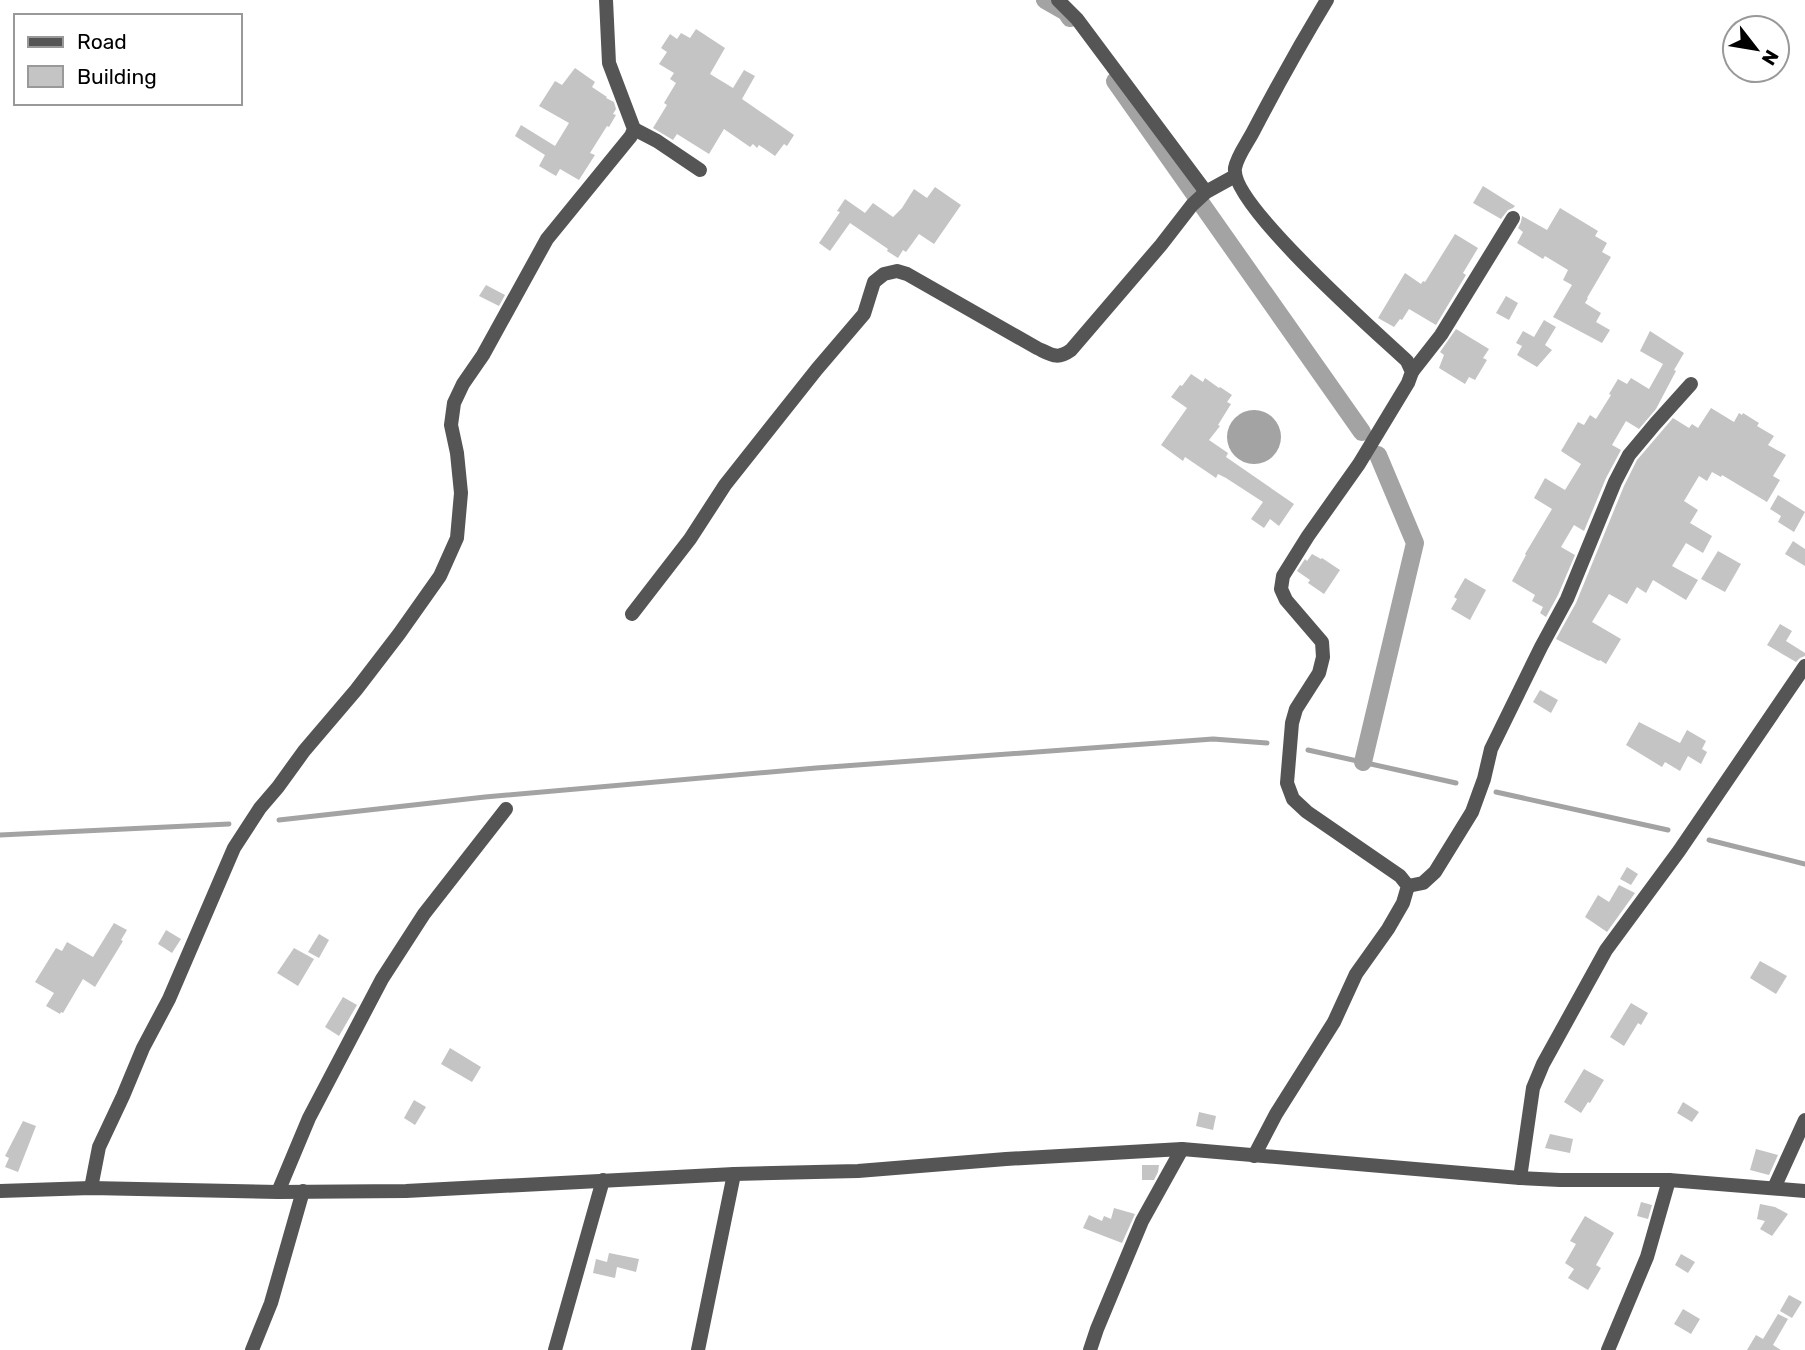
<svg xmlns="http://www.w3.org/2000/svg" width="1805" height="1350" font-family="Rubik,sans-serif">
<rect width="100%" height="100%" fill="#fff"/>
<!-- water -->
<circle fill="#a3a3a3" cx="1254" cy="437" r="27"/>
<g fill="none" stroke-linecap="round" stroke-linejoin="round">
<!-- stream -->
<g stroke="#a3a3a3" stroke-width="5">
<polyline points="1308,750 1456,783"/>
<polyline points="1496,792 1668,830"/>
<polyline points="279,820 485,797 816,768 1213,739 1267,743"/>
<polyline points="0,835 229,824"/>
<polyline points="1709,840 1805,864"/>
</g>
<!-- canal -->
<g stroke="#a3a3a3" stroke-width="18">
<polyline points="1045,0 1066,12 1070,18"/>
<polyline points="1115,81 1362,432"/>
<polyline points="1363,762 1415,543 1378,455"/>
</g>
</g>
<!-- building -->
<g fill="#c4c4c4">
<polygon points="696,29 725,48 710,74 733,88 744,70 755,76 742,99 794,135 787,146 784,144 775,156 759,145 757,148 753,144 750,147 724,129 709,154 677,134 673,140 653,128 667,105 664,103 676,83 670,79 674,73 659,64 667,52 661,48 670,34 677,39 681,33 690,38"/>
<polygon points="575,68 595,82 592,87 607,97 606,98 614,102 616,109 613,114 616,115 609,127 607,126 590,153 595,155 579,180 560,169 556,176 539,166 545,155 515,136 521,125 555,146 569,123 539,106 555,81 562,85"/>
<polygon points="1483,186 1515,206 1513,208 1508,210 1501,219 1473,203"/>
<polygon points="935,187 961,205 934,244 919,234 906,252 903,250 898,258 887,251 888,249 850,223 830,251 819,243 840,212 837,211 845,199 865,213 873,203 893,217 902,208 914,189 927,198"/>
<polygon points="1560,208 1598,231 1595,236 1607,243 1602,252 1611,257 1587,298 1588,298 1585,303 1601,313 1596,322 1610,330 1602,343 1553,317 1572,285 1563,280 1568,270 1545,256 1543,259 1517,243 1523,232 1518,228 1521,222 1522,216 1547,230"/>
<polygon points="1455,234 1478,248 1463,273 1466,275 1436,325 1409,309 1402,320 1400,319 1394,327 1378,318 1405,273 1421,284 1423,281 1425,282"/>
<polygon points="486,285 505,295 499,306 479,296"/>
<polygon points="1506,296 1518,303 1509,320 1496,313"/>
<polygon points="1544,320 1556,327 1545,345 1552,350 1537,367 1517,355 1522,346 1516,343 1523,331 1534,337"/>
<polygon points="1456,329 1489,349 1483,358 1487,360 1475,380 1469,377 1465,384 1439,368 1444,355 1440,352"/>
<polygon points="1650,331 1684,353 1674,370 1676,371 1656,409 1639,429 1626,421 1612,445 1621,450 1606,478 1584,531 1574,525 1561,547 1575,555 1558,595 1546,617 1540,613 1543,607 1532,601 1535,595 1512,581 1526,555 1525,554 1552,509 1534,498 1545,478 1565,490 1581,464 1561,451 1578,422 1584,425 1590,415 1596,419 1611,395 1609,394 1618,379 1627,384 1631,378 1649,389 1663,364 1640,351"/>
<polygon points="1191,374 1203,382 1205,378 1219,388 1220,387 1232,395 1227,402 1231,404 1218,425 1220,426 1209,440 1228,453 1226,457 1294,504 1279,526 1270,519 1264,528 1251,519 1263,502 1226,478 1218,474 1216,478 1185,457 1183,461 1161,445 1187,408 1171,397 1180,385 1182,386"/>
<polygon points="1711,408 1734,422 1739,413 1742,415 1743,413 1759,423 1757,426 1774,436 1768,445 1786,455 1773,476 1780,480 1767,502 1722,475 1721,477 1712,472 1707,481 1699,476 1684,501 1698,510 1690,523 1712,536 1703,553 1686,543 1672,566 1698,580 1686,600 1653,580 1646,593 1637,587 1627,604 1609,594 1592,622 1621,639 1606,664 1600,660 1599,661 1556,639 1576,603 1624,486 1637,460 1673,418 1689,428 1692,424 1698,428"/>
<polygon points="1778,495 1805,512 1794,532 1778,522 1781,516 1770,509"/>
<polygon points="1793,541 1805,549 1805,566 1785,554"/>
<polygon points="1718,551 1741,564 1725,592 1701,579"/>
<polygon points="1312,554 1321,559 1322,558 1340,570 1324,594 1308,583 1310,580 1297,571 1305,559 1307,561"/>
<polygon points="1465,578 1486,590 1470,620 1451,609 1457,599 1454,597"/>
<polygon points="1780,624 1792,631 1786,641 1805,653 1805,656 1800,658 1796,662 1767,645"/>
<polygon points="1540,690 1558,700 1551,713 1533,702"/>
<polygon points="1639,722 1680,743 1687,730 1706,741 1702,749 1707,752 1701,764 1688,756 1680,771 1665,762 1662,767 1626,745"/>
<polygon points="1627,867 1638,874 1631,885 1620,879"/>
<polygon points="1619,885 1635,893 1607,932 1585,917 1598,895 1609,902"/>
<polygon points="114,923 127,930 121,940 123,941 95,987 83,979 63,1013 61,1012 60,1014 46,1006 54,993 35,982 56,948 62,951 67,942 93,957"/>
<polygon points="166,930 181,939 172,953 158,944"/>
<polygon points="319,934 329,940 319,958 308,952"/>
<polygon points="294,948 314,959 298,986 277,973"/>
<polygon points="1760,961 1787,976 1776,994 1750,978"/>
<polygon points="343,997 357,1005 339,1036 325,1027"/>
<polygon points="1631,1003 1648,1013 1641,1025 1638,1023 1624,1046 1610,1037"/>
<polygon points="450,1048 481,1067 472,1082 441,1064"/>
<polygon points="1584,1069 1604,1080 1590,1103 1588,1102 1581,1113 1564,1102"/>
<polygon points="414,1100 426,1107 415,1125 404,1118"/>
<polygon points="1683,1102 1699,1112 1692,1122 1677,1113"/>
<polygon points="1199,1112 1216,1116 1213,1130 1196,1126"/>
<polygon points="23,1121 36,1126 18,1172 5,1167 9,1158 5,1156"/>
<polygon points="1550,1134 1573,1139 1570,1153 1545,1148"/>
<polygon points="1756,1149 1778,1155 1769,1175 1750,1170"/>
<polygon points="1142,1165 1159,1165 1158,1172 1154,1180 1142,1180"/>
<polygon points="1641,1202 1652,1205 1648,1219 1637,1216"/>
<polygon points="1760,1204 1775,1207 1788,1214 1772,1236 1760,1229 1765,1221 1757,1219"/>
<polygon points="1114,1208 1135,1214 1122,1243 1083,1228 1089,1215 1102,1221 1104,1216 1111,1219"/>
<polygon points="1585,1216 1614,1233 1596,1265 1601,1268 1588,1290 1568,1278 1574,1269 1565,1263 1576,1244 1570,1241"/>
<polygon points="609,1253 639,1259 636,1272 617,1267 615,1278 593,1273 596,1259 607,1262"/>
<polygon points="1681,1254 1695,1262 1688,1273 1675,1265"/>
<polygon points="1789,1295 1802,1302 1792,1318 1780,1311"/>
<polygon points="1683,1309 1700,1319 1691,1334 1674,1324"/>
<polygon points="1778,1314 1788,1319 1773,1345 1781,1350 1747,1350 1756,1335 1763,1339"/>
</g>
<g fill="none" stroke-linecap="round" stroke-linejoin="round">
<!-- minor -->
<g stroke="#555" stroke-width="14">
<polyline points="1058,0 1077,19 1206,192"/>
<polyline points="634,129 657,141 700,170"/>
<polyline points="1412,372 1441,335 1513,218"/>
<path d="M632,614L690,539L725,485L817,369L864,314L874,282L884,274L897,271L907,274L1037,348C1052,355 1057,360 1071,350L1161,245L1192,205L1206,192L1235,176"/>
<polyline points="1408,886 1423,883 1435,872 1472,812 1484,779 1491,749 1541,647 1567,599 1615,482 1629,455 1655,424 1691,384"/>
<path d="M1254,1156L1276,1114L1334,1022L1356,974L1388,929L1403,903L1408,886L1400,876L1307,812L1293,799L1287,783L1292,723L1296,709L1319,673L1323,657L1322,642L1286,600L1281,589L1283,576L1308,536L1359,464L1408,383L1412,372L1407,361C1377,333 1230,204 1235,168C1237,156 1248,142 1254,130C1277,86 1301,43 1327,0"/>
<polyline points="1520,1178 1533,1088 1543,1064 1606,950 1679,851 1805,666"/>
<polyline points="91,1188 99,1147 123,1096 143,1048 169,999 234,848 260,808 278,787 304,751 356,690 399,634 440,576 457,538 461,493 457,453 451,425 454,403 463,384 483,355 547,239 631,136 634,129 609,63 606,0"/>
<polyline points="1774,1188 1805,1120"/>
<polyline points="278,1192 309,1118 382,979 424,914 506,809"/>
<polyline points="252,1350 271,1303 303,1191"/>
<polyline points="555,1350 603,1180"/>
<polyline points="698,1350 734,1174"/>
<polyline points="1090,1350 1097,1329 1142,1221 1182,1149"/>
<polyline points="1608,1350 1647,1257 1669,1180"/>
</g>
<!-- tertiary -->
<polyline stroke="#555" stroke-width="14" points="0,1191 91,1188 278,1192 406,1191 734,1174 858,1171 1006,1159 1182,1149 1520,1178 1560,1180 1669,1180 1805,1191"/>
</g>
<!-- legend -->
<rect x="14" y="14" width="228" height="91" fill="#ffffff" stroke="#999999" stroke-width="2"/>
<rect x="28" y="37" width="35" height="10" fill="#555555" stroke="#999999" stroke-width="2"/>
<text x="77" y="49" font-size="21" fill="#000000">Road</text>
<rect x="28" y="66" width="35" height="21" fill="#c4c4c4" stroke="#999999" stroke-width="2"/>
<text x="77" y="84" font-size="21" fill="#000000">Building</text>
<!-- north arrow -->
<g transform="translate(1756 49) rotate(121)"><circle r="33" fill="#ffffff" stroke="#999999" stroke-width="2"/>
<path d="M0-5L12 26L0 18L-12 26Z" fill="#000000"/>
<text y="-10" font-size="19" font-weight="bold" text-anchor="middle" fill="#000000">N</text>
</g>
</svg>
